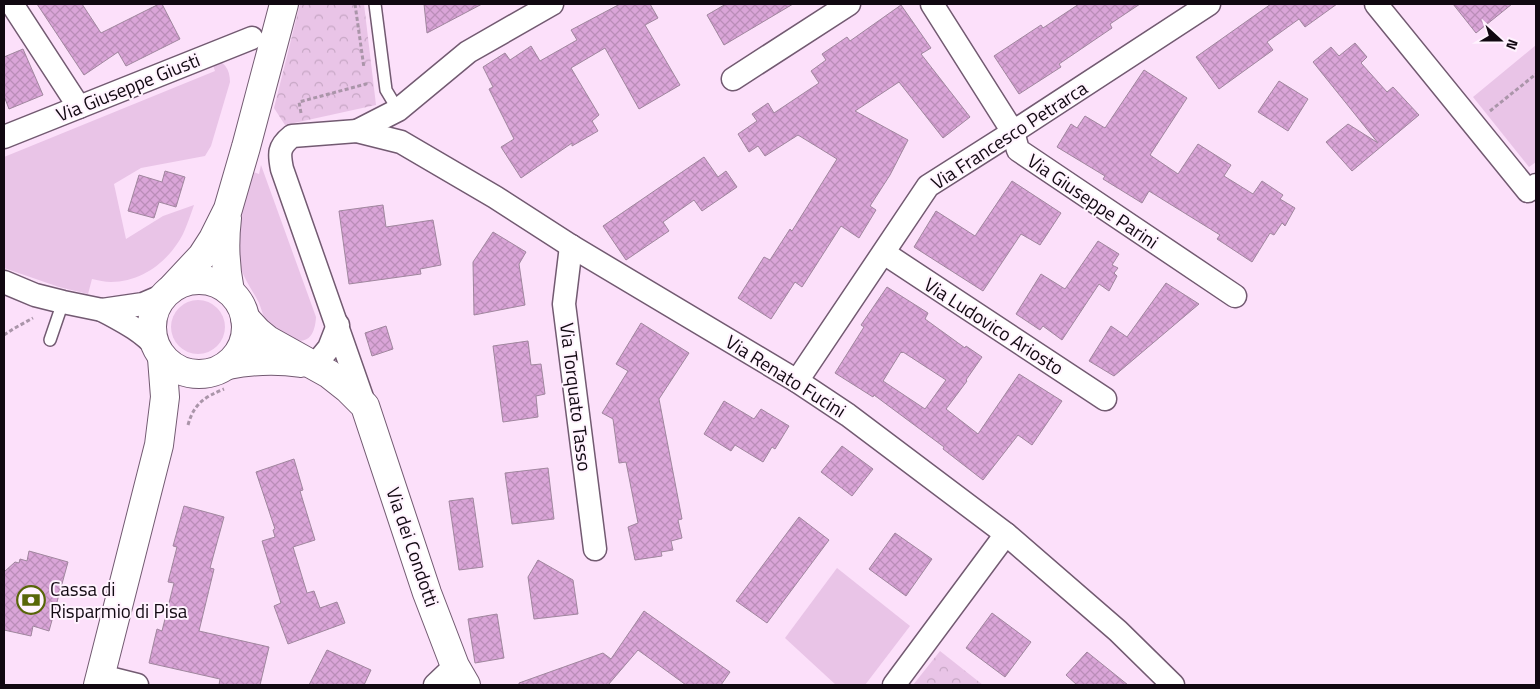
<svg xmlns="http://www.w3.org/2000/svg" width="1540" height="689" font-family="'Titillium Web',sans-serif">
<defs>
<pattern id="park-crowns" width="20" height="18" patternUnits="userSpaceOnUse" patternTransform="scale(1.25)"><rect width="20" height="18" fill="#e9c4e7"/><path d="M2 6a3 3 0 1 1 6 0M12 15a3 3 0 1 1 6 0" fill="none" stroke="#c7a7c5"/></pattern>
<pattern id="building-cross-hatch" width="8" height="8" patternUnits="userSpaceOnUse" patternTransform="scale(1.25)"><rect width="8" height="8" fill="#daa5d8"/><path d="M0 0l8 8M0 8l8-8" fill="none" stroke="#ba8db8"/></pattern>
</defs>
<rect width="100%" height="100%" fill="#fce0fa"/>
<!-- grass -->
<g fill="#e9c4e7">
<polygon points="1536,45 1536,162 1529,167 1473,97"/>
<path d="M211,59C224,60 230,69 230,82L211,146L205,156L141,168L114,184L126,239L163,216L194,205C191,214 187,225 183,234C169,261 142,282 111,282C105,282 98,280 92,279L88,294L59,287L4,268V157L215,71Z"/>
<path d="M261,165L316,317C314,354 287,341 269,324C263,318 262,310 259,303C251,287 239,273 238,254C236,226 246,198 253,172L259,174Z"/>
<circle cx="198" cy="327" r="27"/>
<polygon points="837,568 910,626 865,685 836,685 785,638"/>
</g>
<!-- park -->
<g fill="url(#park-crowns)">
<polygon points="300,4 364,4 376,105 285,125 274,108"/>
<polygon points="940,651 983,685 913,685"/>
</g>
<!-- building -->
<g fill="url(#building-cross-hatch)" stroke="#a0869e" fill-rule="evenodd">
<polygon points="37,4 82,4 101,33 159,4 162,4 180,39 126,66 118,52 84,75"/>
<polygon points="424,4 482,4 427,33"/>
<polygon points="620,4 650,4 658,18 645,25 680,85 639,109 605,48 571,68 599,115 592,121 598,131 572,146 572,143 521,178 501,147 514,139 489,89 493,87 483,67 505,53 510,60 531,46 540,61 577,40 571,30"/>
<polygon points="726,4 793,4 724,45 707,15"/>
<polygon points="1079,4 1140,4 1110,24 1112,28 1059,64 1061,67 1019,94 994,56 1041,25 1043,28"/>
<polygon points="1271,4 1337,4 1305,27 1299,19 1267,42 1273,50 1219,89 1196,57"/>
<polygon points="1453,4 1512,4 1476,33"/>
<polygon points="901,5 931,48 921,54 970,117 943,138 899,82 855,111 908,140 890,175 870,206 876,210 859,238 841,226 802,287 795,282 771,319 738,298 764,257 770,260 790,229 792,231 837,159 798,135 765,156 758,146 749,152 738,134 757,121 752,114 768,103 774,113 819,83 811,71 826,60 822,54 847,37 850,41"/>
<polygon points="1355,43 1367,57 1361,63 1387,92 1393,87 1419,115 1352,171 1326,142 1348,124 1378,143 1313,62 1331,47 1339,56"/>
<polygon points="23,49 43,95 9,109 4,96 4,57"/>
<polygon points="1144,70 1187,98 1150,155 1178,174 1198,144 1231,165 1224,176 1253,194 1262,181 1283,195 1280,199 1295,208 1285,226 1282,223 1274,235 1270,233 1252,262 1217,239 1220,235 1149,191 1142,203 1103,179 1105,176 1057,147 1071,124 1077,128 1085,116 1105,128"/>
<polygon points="1279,81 1308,99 1288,131 1258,112"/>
<polygon points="704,157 718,177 726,171 737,187 702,211 694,200 663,222 669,231 626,260 603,226"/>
<polygon points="165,171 185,177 176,207 159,202 154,218 128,211 139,175 162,182"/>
<polygon points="1012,181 1061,213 1040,245 1021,234 983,291 914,247 936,211 975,236"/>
<polygon points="383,205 386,227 433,220 441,265 420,269 421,274 349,284 339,211"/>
<polygon points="493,232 526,252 519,264 525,305 474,315 473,262"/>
<polygon points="1098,241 1119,254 1112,265 1118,268 1114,273 1117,276 1109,291 1099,284 1062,340 1043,326 1040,330 1016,314 1041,274 1065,289"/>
<polygon points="1166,283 1199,304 1114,376 1089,361 1111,326 1127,337"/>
<path d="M887,287L928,313L925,319L965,348L966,346L982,357L966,380L967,381L946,409L978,434L1019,374L1062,401L1032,445L1018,435L983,480L943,449L944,447L874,395L873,397L835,373L864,327L861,325ZM901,352L902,353L903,352L946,380L925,409L883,381Z"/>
<polygon points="641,323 689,353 659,399 682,519 678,520 682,538 671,541 673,550 661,552 662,556 635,560 628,527 638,523 626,462 619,463 613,419 602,413 628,371 616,364"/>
<polygon points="386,326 393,349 372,356 365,333"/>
<polygon points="528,341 531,365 541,364 545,394 536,396 538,417 503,422 493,346"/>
<polygon points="724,401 754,419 761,409 789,426 775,449 772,447 763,462 735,445 731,451 704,434"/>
<polygon points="842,446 873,469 852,496 821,472"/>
<polygon points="294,459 303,490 300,491 315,540 293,547 307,593 314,591 320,608 337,602 345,623 288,644 274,606 281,603 262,541 275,537 273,530 275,529 256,472"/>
<polygon points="548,468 554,519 512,524 505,473"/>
<polygon points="473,498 483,567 459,570 449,501"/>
<polygon points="184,506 224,517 210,568 214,569 199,631 269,647 260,685 219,685 220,679 149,663 157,629 162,631 174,583 168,582 177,547 173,546"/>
<polygon points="799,517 829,540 767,623 736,601"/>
<polygon points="895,533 932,559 906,596 869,569"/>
<polygon points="29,551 68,562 49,631 33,626 31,636 4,630 4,572 15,562 19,563 20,559 27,561"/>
<polygon points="538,560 573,580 578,614 534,619 528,577"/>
<polygon points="644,611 730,672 721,685 686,685 638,650 608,685 519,685 519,683 603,653 611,659"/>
<polygon points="992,613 1031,642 1005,677 966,648"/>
<polygon points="497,614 504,658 475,663 468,619"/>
<polygon points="327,650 371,670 364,685 309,685"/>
<polygon points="1087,652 1128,685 1077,685 1066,675"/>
</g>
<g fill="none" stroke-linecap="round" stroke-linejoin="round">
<defs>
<g id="lane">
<polyline points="375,4 386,90 398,110"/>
<polyline points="50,340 63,302"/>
</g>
<g id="street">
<polyline points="12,4 79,107"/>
<polyline points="932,4 1013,132 1018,150 1235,296"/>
<polyline points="1376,4 1528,191 1536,185"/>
<polyline points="733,79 849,4"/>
<polyline points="357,131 398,110 468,52 552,4"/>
<polyline points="4,137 252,38"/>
<polyline points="571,246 564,304 595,549"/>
<polyline points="884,253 1105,399"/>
<polyline points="4,282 35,295 63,302 102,310 143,304 164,295"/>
<path d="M102,310C122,321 141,330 156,347"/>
<polyline points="315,365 329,348 338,325"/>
<polyline points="797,381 928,186 1013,132 1209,4"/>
<path d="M365,406L282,169C279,154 278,147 292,136L357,131L401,142L495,197L571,246L797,381L848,415L1006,534L1118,631L1173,685"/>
<polyline points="101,676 137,685"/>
<polyline points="435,685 455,666"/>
<polyline points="894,685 1006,534"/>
</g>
<g id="secondary">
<path d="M227,218C224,243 225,267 230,291"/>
<circle cx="199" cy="327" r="47"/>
<polyline points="173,287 202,256 213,239 228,209 246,147 284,4"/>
<polyline points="245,318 257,331 268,340 329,374 348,389 365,406 427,593 455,666 466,685"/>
<path d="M228,365C254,360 275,359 301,363"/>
<polyline points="98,685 159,445 165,397 162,358"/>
</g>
</defs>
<!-- lane casing -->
<use href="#lane" stroke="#725a71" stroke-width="14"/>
<!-- street casing -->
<use href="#street" stroke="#725a71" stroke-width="25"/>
<!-- secondary casing -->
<use href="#secondary" stroke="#725a71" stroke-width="30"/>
<!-- path -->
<g stroke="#aa95a9" stroke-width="3" stroke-dasharray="4 2.5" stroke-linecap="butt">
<polyline points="355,4 364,68"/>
<polyline points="1490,111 1536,74"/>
<polyline points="301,113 299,102 366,84 366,81"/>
<polyline points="4,335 13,329 33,318"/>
<path d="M188,425C194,403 205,397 224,389"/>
</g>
<!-- lane -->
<use href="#lane" stroke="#fff" stroke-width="11"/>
<!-- street -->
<use href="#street" stroke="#fff" stroke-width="22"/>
<!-- secondary -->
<use href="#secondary" stroke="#fff" stroke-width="28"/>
</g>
<!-- icons -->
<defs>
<symbol id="bank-ring" viewBox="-11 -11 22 22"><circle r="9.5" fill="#fff3fe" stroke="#586508" stroke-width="1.5"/><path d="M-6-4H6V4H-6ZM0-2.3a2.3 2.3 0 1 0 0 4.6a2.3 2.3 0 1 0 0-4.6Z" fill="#586508"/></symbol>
</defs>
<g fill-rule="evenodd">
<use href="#bank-ring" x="15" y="584" width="32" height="32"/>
</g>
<g text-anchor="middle" stroke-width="4" stroke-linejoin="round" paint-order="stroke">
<!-- street labels -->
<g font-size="19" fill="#110811" stroke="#fff3fe">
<text transform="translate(128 87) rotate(-22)" y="7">Via Giuseppe Giusti</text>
<text transform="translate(1009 135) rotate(-33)" y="7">Via Francesco Petrarca</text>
<text transform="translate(1093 201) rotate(34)" y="7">Via Giuseppe Parini</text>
<text transform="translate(994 326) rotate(33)" y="7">Via Ludovico Ariosto</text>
<text transform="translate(786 376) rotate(32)" y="7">Via Renato Fucini</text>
<text transform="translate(576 397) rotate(83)" y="7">Via Torquato Tasso</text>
<text transform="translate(413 547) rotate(71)" y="7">Via dei Condotti</text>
</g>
<!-- poi labels -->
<g font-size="19" fill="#110811" stroke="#fff3fe" text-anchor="start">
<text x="50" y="596">Cassa di<tspan x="50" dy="22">Risparmio di Pisa</tspan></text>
</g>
</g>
<!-- border -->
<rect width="1540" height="689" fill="none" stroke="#110811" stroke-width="10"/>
<!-- north arrow -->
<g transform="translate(1500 40) rotate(111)" stroke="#fff3fe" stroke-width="4" paint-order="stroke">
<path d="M0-4L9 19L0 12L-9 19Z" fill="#110811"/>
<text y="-8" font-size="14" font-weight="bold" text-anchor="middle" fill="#110811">N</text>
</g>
</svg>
